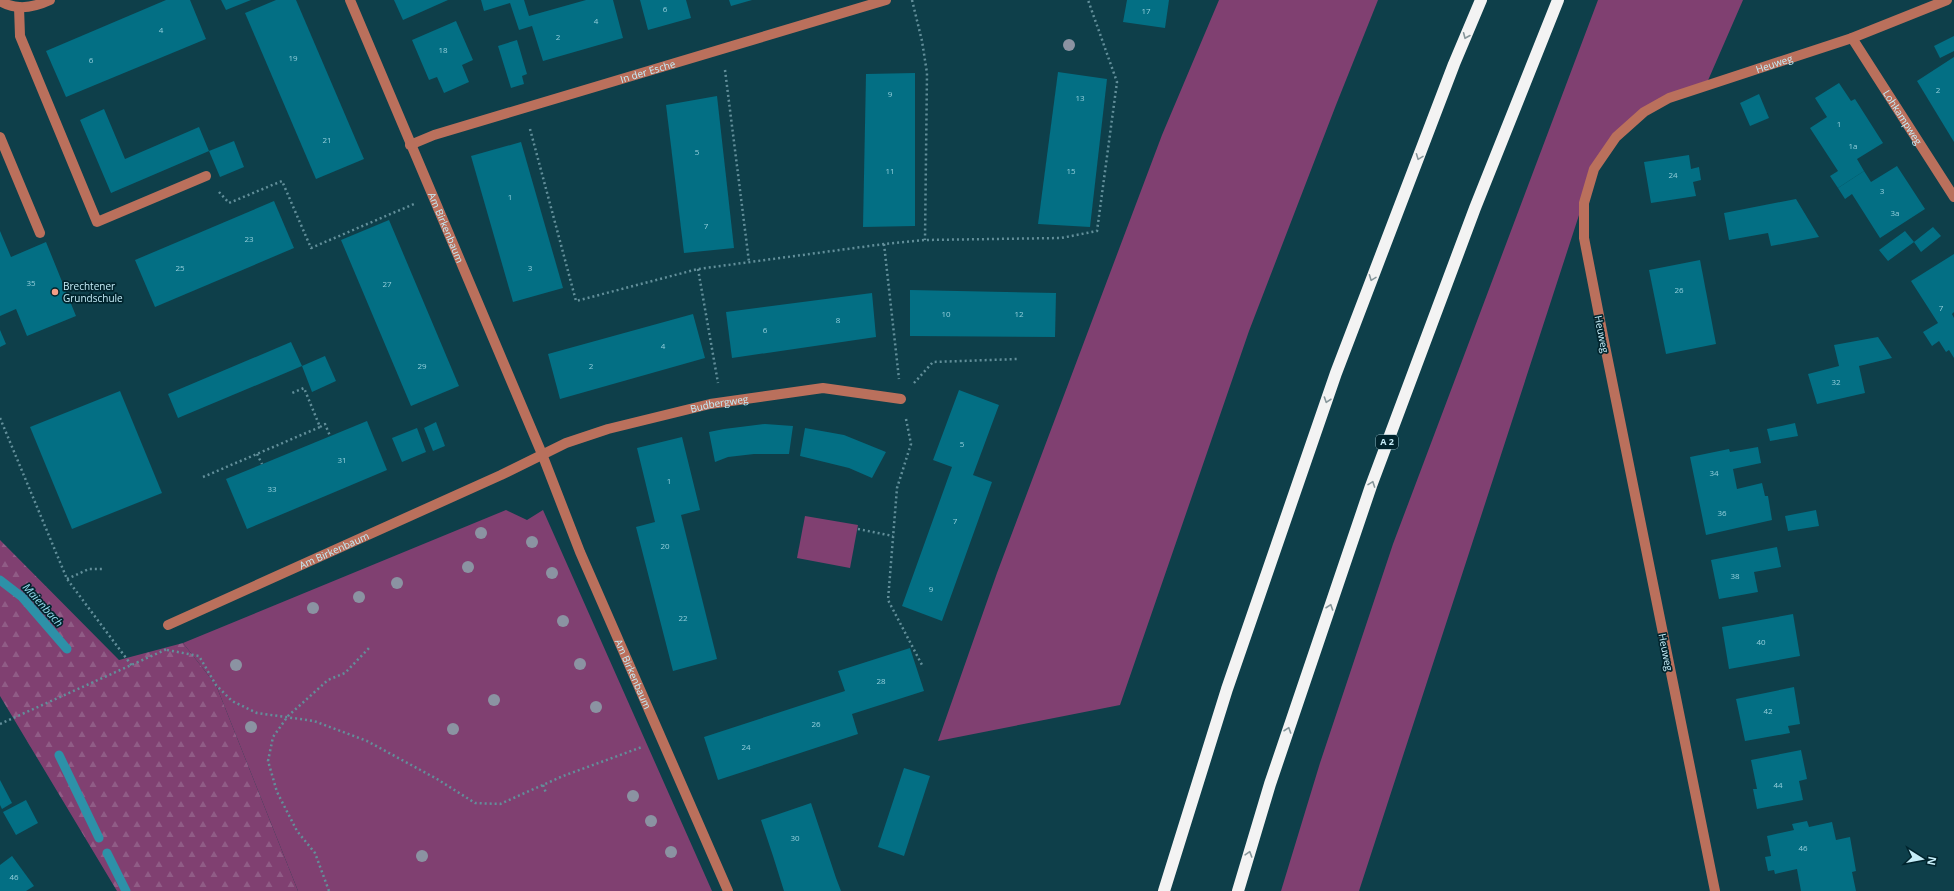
<svg xmlns="http://www.w3.org/2000/svg" width="1954" height="891" font-family="'Open Sans',sans-serif">
<defs>
<pattern id="forest-firs" width="22" height="20" patternUnits="userSpaceOnUse"><rect width="22" height="20" fill="#804071"/><path d="M5 1l3.5 6h-7zM16 11l3.5 6h-7z" fill="#905c86"/></pattern>
</defs>
<rect width="100%" height="100%" fill="#0e3f4a"/>
<!-- green -->
<g fill="#804071">
<polygon points="1219,0 1378,0 1336,105 1249,331 1120,705 938,741 997,573 1162,135"/>
<polygon points="1598,0 1743,0 1706,85 1644,112 1594,169 1359,891 1281,891 1320,763 1393,544"/>
<polygon points="506,510 527,520 543,510 712,891 298,891 216,685 183,643"/>
<polygon points="805,516 858,525 850,568 797,558"/>
</g>
<!-- forest -->
<polygon fill="url(#forest-firs)" points="0,540 119,660 183,643 216,685 298,891 117,891 0,696"/>
<g fill="none" stroke-linecap="round" stroke-linejoin="round">
<!-- stream -->
<g stroke="#2d91a8" stroke-width="9">
<polyline points="0,580 22,597 67,649"/>
<polyline points="59,755 99,838"/>
<polyline points="107,853 126,891"/>
</g>
</g>
<!-- building -->
<g fill="#036f84">
<polygon points="166,0 190,0 206,39 66,97 46,51"/>
<polygon points="221,0 251,0 226,10"/>
<polygon points="276,0 296,0 364,159 316,179 245,13"/>
<polygon points="394,0 448,0 403,20"/>
<polygon points="481,0 524,0 529,16 586,0 613,0 623,38 543,61 532,26 519,30 510,3 484,11"/>
<polygon points="640,0 686,0 691,18 648,30"/>
<polygon points="729,0 752,0 731,6"/>
<polygon points="1127,0 1169,0 1165,28 1123,22"/>
<polygon points="456,21 473,60 462,65 469,82 444,93 437,77 429,80 412,40"/>
<polygon points="1954,36 1954,51 1940,58 1934,46"/>
<polygon points="517,40 527,74 522,76 524,84 511,88 498,46"/>
<polygon points="1954,57 1954,142 1917,81"/>
<polygon points="1058,72 1107,79 1090,227 1038,224"/>
<polygon points="915,73 915,226 863,227 866,74"/>
<polygon points="1839,83 1851,101 1855,99 1883,143 1857,159 1864,171 1838,188 1830,176 1838,171 1810,128 1827,117 1815,98"/>
<polygon points="1759,94 1769,118 1750,126 1740,103"/>
<polygon points="717,96 734,248 684,253 666,105"/>
<polygon points="104,109 125,159 199,127 209,151 111,193 80,120"/>
<polygon points="234,141 244,167 220,177 209,151"/>
<polygon points="521,142 563,288 513,302 471,156"/>
<polygon points="1689,155 1691,169 1699,167 1701,180 1693,182 1696,196 1651,203 1644,162"/>
<polygon points="1897,166 1925,209 1880,238 1852,194 1845,199 1838,188 1864,171 1871,182"/>
<polygon points="1796,199 1819,237 1771,246 1768,233 1729,240 1724,213"/>
<polygon points="274,201 294,248 155,307 135,260"/>
<polygon points="389,220 459,386 411,406 341,240"/>
<polygon points="1933,227 1941,236 1921,252 1914,242 1888,261 1879,250 1905,231 1914,242"/>
<polygon points="0,231 11,257 46,242 76,316 27,336 16,309 0,316"/>
<polygon points="1954,254 1954,312 1952,314 1954,318 1954,358 1949,350 1946,352 1939,341 1932,346 1923,332 1938,323 1911,281"/>
<polygon points="1700,260 1716,344 1666,354 1649,270"/>
<polygon points="910,290 1056,293 1055,337 910,336"/>
<polygon points="872,293 876,337 732,358 726,312"/>
<polygon points="693,314 705,358 560,399 548,354"/>
<polygon points="0,330 6,344 0,347"/>
<polygon points="1878,337 1892,358 1859,366 1865,393 1817,404 1808,374 1839,366 1834,345"/>
<polygon points="291,342 302,366 178,418 168,394"/>
<polygon points="325,356 336,381 312,392 302,366"/>
<polygon points="959,390 999,405 973,475 992,482 942,621 902,606 952,467 933,460"/>
<polygon points="120,391 162,493 72,529 30,427"/>
<polygon points="367,421 387,470 247,529 226,479"/>
<polygon points="436,422 445,446 433,451 424,428"/>
<polygon points="1795,423 1798,436 1770,441 1767,429"/>
<polygon points="765,424 793,426 789,454 754,454 728,457 715,462 709,432 724,429"/>
<polygon points="417,428 426,452 402,462 392,438"/>
<polygon points="805,428 844,435 886,452 872,478 849,468 800,456"/>
<polygon points="682,437 700,510 681,515 717,659 673,671 636,527 655,522 637,448"/>
<polygon points="1758,447 1761,463 1733,469 1737,489 1762,483 1765,496 1768,496 1772,520 1706,535 1690,457 1729,449 1730,452"/>
<polygon points="1816,510 1819,526 1788,531 1785,516"/>
<polygon points="1777,547 1781,567 1754,572 1758,592 1719,599 1711,560"/>
<polygon points="1793,614 1800,656 1729,669 1722,627"/>
<polygon points="910,648 924,691 852,714 858,734 718,780 704,737 845,691 838,671"/>
<polygon points="1794,687 1800,724 1788,726 1790,733 1745,741 1736,699"/>
<polygon points="1801,750 1807,779 1799,781 1803,800 1757,809 1753,789 1757,789 1751,760"/>
<polygon points="904,768 930,776 904,856 878,847"/>
<polygon points="0,780 12,803 2,809 0,805"/>
<polygon points="26,800 38,823 16,835 3,812"/>
<polygon points="811,803 836,878 841,891 784,891 773,856 761,820"/>
<polygon points="1807,821 1809,827 1832,822 1836,840 1850,837 1856,871 1852,872 1856,891 1801,891 1797,869 1775,874 1774,870 1768,871 1765,857 1771,856 1767,836 1794,830 1792,824"/>
<polygon points="12,856 34,886 26,891 0,891 0,865"/>
</g>
<g fill="none" stroke-linecap="round" stroke-linejoin="round">
<!-- path -->
<g stroke="#628f9a" stroke-width="2.5" stroke-dasharray="2 3" stroke-linecap="butt">
<polyline points="912,0 922,41 927,73 925,240"/>
<polyline points="725,70 749,262"/>
<polyline points="530,129 576,301 698,269 884,244 925,240 1061,238 1097,231 1117,82 1088,0"/>
<polyline points="219,192 229,203 282,181 311,248 414,204"/>
<polyline points="884,244 899,379"/>
<polyline points="698,269 718,383"/>
<polyline points="914,383 933,362 1018,359"/>
<polyline points="0,418 67,579 132,666"/>
<polyline points="906,419 911,444 897,488 888,600 922,665"/>
<polyline points="320,427 325,424 330,436"/>
<polyline points="257,454 262,464"/>
<polyline points="203,477 320,427 304,388 292,393"/>
<polyline points="858,529 893,536"/>
<polyline points="67,579 89,569 102,569"/>
<polyline points="167,650 199,656 216,685 232,701 257,713 314,721 367,741 437,779 475,803 500,804 563,776 642,747"/>
<polyline points="0,724 167,649"/>
<polyline points="543,785 546,793"/>
<polyline points="329,891 315,853 297,831 277,792 268,761 273,737 288,716 328,680 345,673 370,647"/>
</g>
<!-- minor -->
<g stroke="#ba705c" stroke-width="10">
<path id="s1" d="M350,0L542,454L580,552L728,891"/>
<path d="M0,1C16,11 35,7 50,0"/>
<polyline points="19,7 20,36 97,222 206,176"/>
<path id="s2" d="M1852,38L1954,197"/>
<polyline points="0,137 40,233"/>
<path id="s3" d="M410,145L434,135L886,0"/>
<path id="s4" d="M168,625L501,475L566,443L608,429L710,404L823,388L901,399"/>
<path id="s5" d="M1715,891L1605,346L1584,238V203L1594,169L1616,137L1644,112L1669,98L1852,38L1947,0"/>
</g>
<!-- highway -->
<g stroke="#f3f3f3" stroke-width="12">
<polyline points="1164,891 1227,689 1336,373 1454,64 1481,0"/>
<polyline points="1238,891 1270,784 1371,486 1475,208 1558,0"/>
</g>
</g>
<!-- trees -->
<g fill="#8b93a2">
<circle cx="1069" cy="45" r="6"/>
<circle cx="481" cy="533" r="6"/>
<circle cx="532" cy="542" r="6"/>
<circle cx="468" cy="567" r="6"/>
<circle cx="552" cy="573" r="6"/>
<circle cx="397" cy="583" r="6"/>
<circle cx="359" cy="597" r="6"/>
<circle cx="313" cy="608" r="6"/>
<circle cx="563" cy="621" r="6"/>
<circle cx="580" cy="664" r="6"/>
<circle cx="236" cy="665" r="6"/>
<circle cx="494" cy="700" r="6"/>
<circle cx="596" cy="707" r="6"/>
<circle cx="251" cy="727" r="6"/>
<circle cx="453" cy="729" r="6"/>
<circle cx="633" cy="796" r="6"/>
<circle cx="651" cy="821" r="6"/>
<circle cx="671" cy="852" r="6"/>
<circle cx="422" cy="856" r="6"/>
</g>
<!-- one-way arrows -->
<defs><path id="oneway-chevron" d="M-2-3.5L2.5 0L-2 3.5" fill="none" stroke-width="1.6" stroke-linecap="round" stroke-linejoin="round"/></defs>
<g stroke="#86969a">
<use href="#oneway-chevron" transform="translate(1466 36) rotate(113)"/>
<use href="#oneway-chevron" transform="translate(1419 157) rotate(111)"/>
<use href="#oneway-chevron" transform="translate(1372 278) rotate(111)"/>
<use href="#oneway-chevron" transform="translate(1327 400) rotate(109)"/>
<use href="#oneway-chevron" transform="translate(1372 484) rotate(-70)"/>
<use href="#oneway-chevron" transform="translate(1330 607) rotate(-71)"/>
<use href="#oneway-chevron" transform="translate(1288 730) rotate(-71)"/>
<use href="#oneway-chevron" transform="translate(1249 854) rotate(-73)"/>
</g>
<!-- markers -->
<circle fill="#f49e86" stroke="#00242d" stroke-width="1.5" cx="55" cy="292" r="4"/>
<g text-anchor="middle" stroke-width="3.5" stroke-linejoin="round" paint-order="stroke">
<!-- number labels -->
<g font-size="8" fill="#94cedb">
<text x="665" y="12">6</text>
<text x="1146" y="14">17</text>
<text x="596" y="24">4</text>
<text x="161" y="33">4</text>
<text x="558" y="40">2</text>
<text x="443" y="53">18</text>
<text x="293" y="61">19</text>
<text x="91" y="63">6</text>
<text x="1938" y="93">2</text>
<text x="890" y="97">9</text>
<text x="1080" y="101">13</text>
<text x="1839" y="127">1</text>
<text x="327" y="143">21</text>
<text x="1853" y="149">1a</text>
<text x="697" y="155">5</text>
<text x="890" y="174">11</text>
<text x="1071" y="174">15</text>
<text x="1673" y="178">24</text>
<text x="1882" y="194">3</text>
<text x="510" y="200">1</text>
<text x="1895" y="216">3a</text>
<text x="706" y="229">7</text>
<text x="249" y="242">23</text>
<text x="180" y="271">25</text>
<text x="530" y="271">3</text>
<text x="31" y="286">35</text>
<text x="387" y="287">27</text>
<text x="1679" y="293">26</text>
<text x="1941" y="311">7</text>
<text x="946" y="317">10</text>
<text x="1019" y="317">12</text>
<text x="838" y="323">8</text>
<text x="765" y="333">6</text>
<text x="663" y="349">4</text>
<text x="422" y="369">29</text>
<text x="591" y="369">2</text>
<text x="1836" y="385">32</text>
<text x="962" y="447">5</text>
<text x="342" y="463">31</text>
<text x="1714" y="476">34</text>
<text x="669" y="484">1</text>
<text x="272" y="492">33</text>
<text x="1722" y="516">36</text>
<text x="955" y="524">7</text>
<text x="665" y="549">20</text>
<text x="1735" y="579">38</text>
<text x="931" y="592">9</text>
<text x="683" y="621">22</text>
<text x="1761" y="645">40</text>
<text x="881" y="684">28</text>
<text x="1768" y="714">42</text>
<text x="816" y="727">26</text>
<text x="746" y="750">24</text>
<text x="1778" y="788">44</text>
<text x="795" y="841">30</text>
<text x="1803" y="851">46</text>
<text x="14" y="880">46</text>
</g>
<!-- shield labels -->
<rect fill="#00242d" stroke="#8ab1bb" stroke-width="1" x="1376" y="435" width="22" height="14" rx="3"/>
<g font-size="9" font-weight="bold" fill="#c5edf8">
<text x="1387" y="445">A 2</text>
</g>
<!-- street labels -->
<g font-size="10" fill="#c5edf8" stroke="#00242d">
<text dy="4" stroke="none"><textPath href="#s5" startOffset="952">Heuweg</textPath></text>
<text dy="4" stroke="none"><textPath href="#s3" startOffset="249">In der Esche</textPath></text>
<text dy="4" stroke="none"><textPath href="#s2" startOffset="94">Lohkampweg</textPath></text>
<text dy="4" stroke="none"><textPath href="#s1" startOffset="247">Am Birkenbaum</textPath></text>
<text transform="translate(1602 334) rotate(79)" y="4">Heuweg</text>
<text dy="4" stroke="none"><textPath href="#s4" startOffset="596">Budbergweg</textPath></text>
<text dy="4" stroke="none"><textPath href="#s4" startOffset="182">Am Birkenbaum</textPath></text>
<text transform="translate(1666 652) rotate(79)" y="4">Heuweg</text>
<text dy="4" stroke="none"><textPath href="#s1" startOffset="731">Am Birkenbaum</textPath></text>
</g>
<!-- poi labels -->
<g font-size="10" fill="#c5edf8" stroke="#00242d" text-anchor="start">
<text x="63" y="290">Brechtener<tspan x="63" dy="12">Grundschule</tspan></text>
</g>
<!-- water labels -->
<g font-size="11" font-style="italic" fill="#96ddf0" stroke="#00242d">
<text transform="translate(43 605) rotate(48)" y="4">Maienbach</text>
</g>
</g>
<!-- north arrow -->
<g transform="translate(1922 859) rotate(101)" stroke="#00242d" stroke-width="3" paint-order="stroke">
<path d="M0-3L7 15L0 10L-7 15Z" fill="#c5edf8"/>
<text y="-6" font-size="11" font-weight="bold" text-anchor="middle" fill="#c5edf8">N</text>
</g>
</svg>
